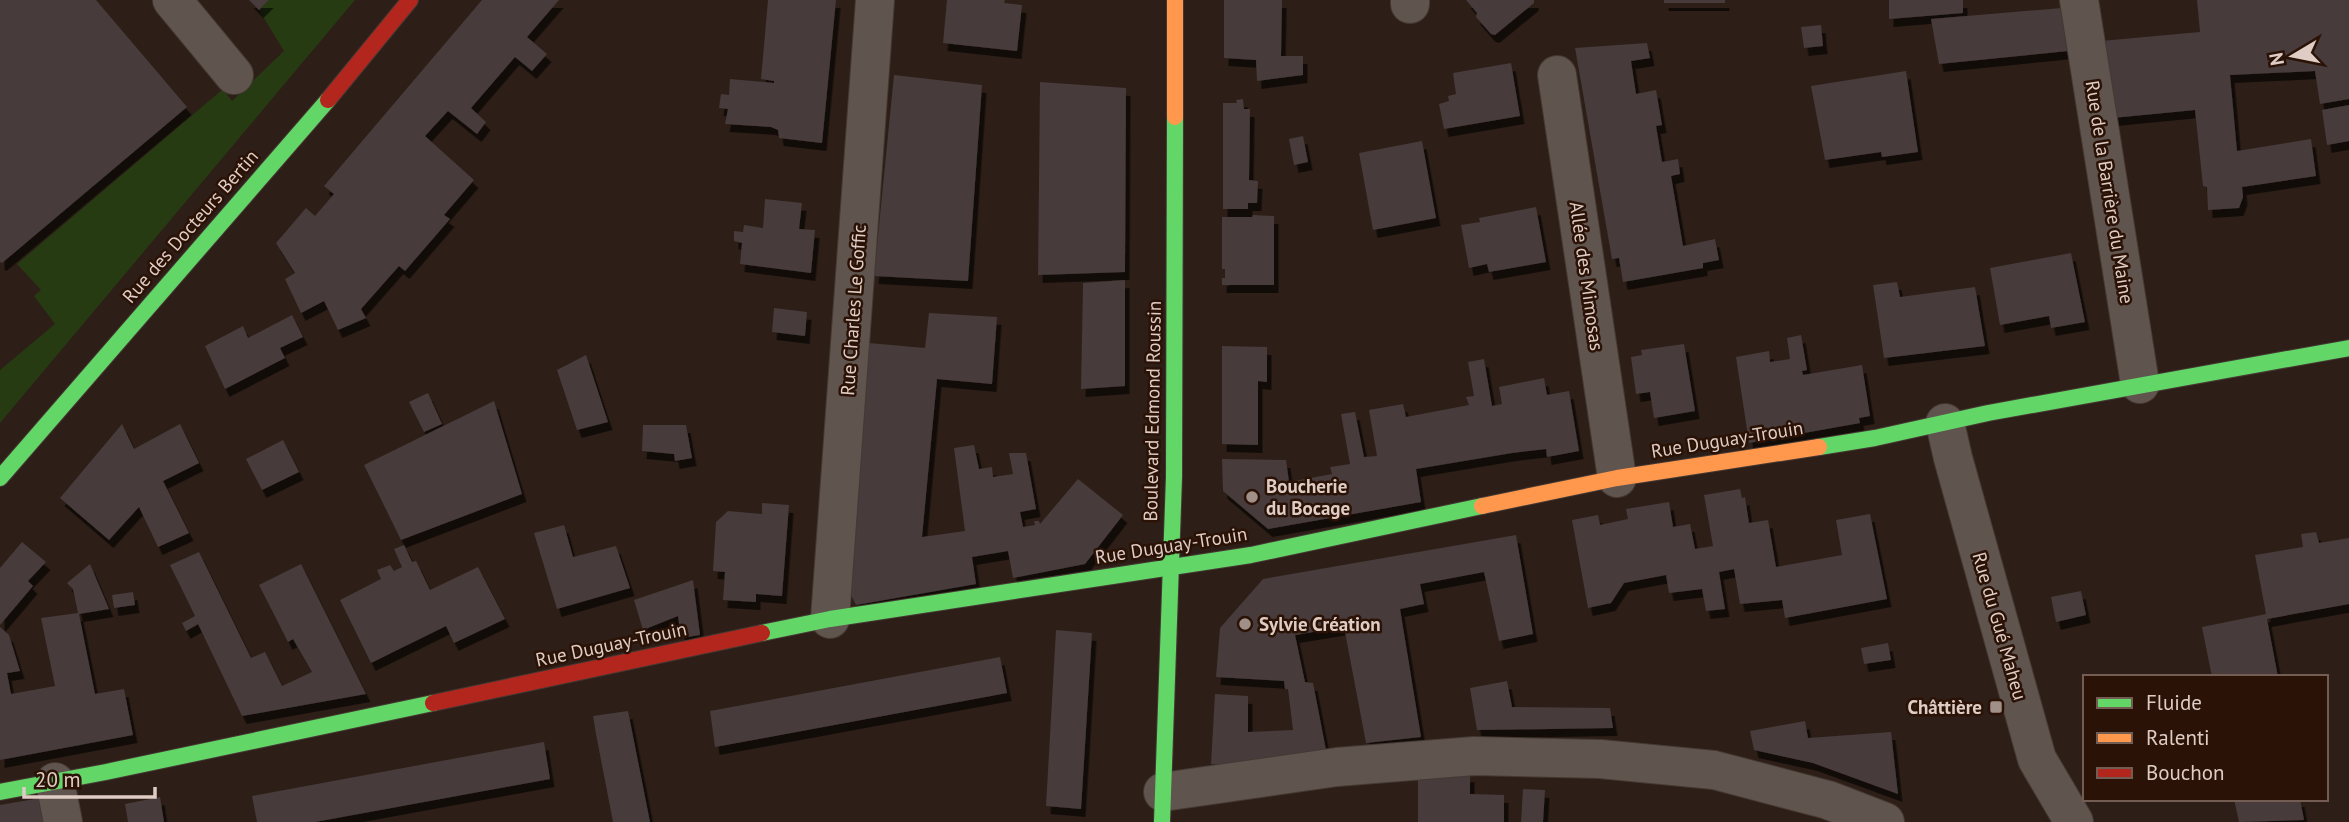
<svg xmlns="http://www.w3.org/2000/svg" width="2349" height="822" font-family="'PT Sans',sans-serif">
<defs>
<filter id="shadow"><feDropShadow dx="4.5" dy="8" stdDeviation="0" flood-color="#0009"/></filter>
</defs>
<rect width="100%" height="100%" fill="#2d1e17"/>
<!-- green -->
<polygon fill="#273b13" points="269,0 355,0 0,423 0,370 55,324 34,296 41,290 17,264 223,89 232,101 284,51 259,10"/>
<!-- building -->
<g fill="#463b3a" filter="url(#shadow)">
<polygon points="0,0 96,0 187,107 2,263 0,262"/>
<polygon points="249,0 269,0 259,10"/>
<polygon points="482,0 559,0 527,37 547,54 532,71 515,57 471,108 486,122 477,134 448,111 425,136 474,180 444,215 450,219 405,271 399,266 361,309 366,318 338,330 324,301 301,313 285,279 295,273 276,243 306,208 315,216 334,194 324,186"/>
<polygon points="768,0 836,0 822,143 779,138 778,130 771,127 725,124 728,109 719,108 721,94 729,95 730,79 774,83 774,81 761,79"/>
<polygon points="947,0 1005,0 1004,3 1022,5 1017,51 943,43"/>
<polygon points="1224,0 1282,0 1281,56 1303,56 1303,75 1257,81 1256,60 1224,58"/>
<polygon points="1466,0 1534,0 1534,3 1495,35 1491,34 1476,17 1477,13"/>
<rect x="1664" y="0" width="61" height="3"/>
<polygon points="1889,0 1963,0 1963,13 1889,19"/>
<polygon points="2197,0 2349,0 2349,99 2320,104 2315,71 2230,75 2237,151 2311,139 2316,176 2242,187 2243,197 2239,208 2208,210 2207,187 2203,186 2195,110 2102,119 2090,42 2200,32"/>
<polygon points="2062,8 2068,51 1939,64 1931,19"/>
<polygon points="1821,25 1823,46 1804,48 1801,27"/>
<polygon points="1647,43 1650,58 1631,61 1636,94 1656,90 1662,125 1656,126 1662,162 1678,159 1680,174 1671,176 1683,246 1715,239 1719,260 1703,263 1703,268 1623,282 1619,258 1612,259 1575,48"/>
<polygon points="1511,63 1520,116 1444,129 1439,104 1449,101 1448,96 1456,94 1453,73"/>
<polygon points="1906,71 1918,152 1882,157 1881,152 1825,160 1811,86"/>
<polygon points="894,75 982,85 968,281 874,276"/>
<polygon points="1040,82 1126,88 1125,272 1038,275"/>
<polygon points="1243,99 1244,109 1250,109 1249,180 1258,181 1257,203 1248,203 1248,209 1223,209 1223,103 1237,103 1236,100"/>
<polygon points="2349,105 2349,141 2327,145 2322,110"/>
<polygon points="1303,136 1308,162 1294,165 1289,139"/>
<polygon points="1422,141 1436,218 1373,230 1359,153"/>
<polygon points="765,199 802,203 799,229 815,230 811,273 740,264 742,243 734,241 734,231 743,232 744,225 763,228"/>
<polygon points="1536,207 1546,262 1489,272 1487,264 1469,268 1461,225 1480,222 1479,218"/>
<polygon points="1253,215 1274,216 1274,285 1222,285 1222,278 1225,278 1225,269 1222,269 1222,217 1252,217"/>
<polygon points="2071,253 2085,322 2051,328 2049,316 2000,325 1990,268"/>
<polygon points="1125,280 1125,386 1081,389 1083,283"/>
<polygon points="1897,282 1900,297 1975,287 1985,346 1884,358 1873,285"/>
<polygon points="774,308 807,312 805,336 772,332"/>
<polygon points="929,313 997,317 992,384 937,379 922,537 965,531 954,448 974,445 979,469 992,467 993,477 1013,474 1009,453 1026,453 1036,509 1020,512 1023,527 1035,525 1034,521 1039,521 1040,524 1078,479 1123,515 1085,564 1013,578 1008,551 972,557 976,584 856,605 847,587 869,343 925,348"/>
<polygon points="292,315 303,337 280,348 285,358 225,389 205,346 243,326 248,338"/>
<polygon points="1801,335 1807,370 1802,371 1803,375 1862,365 1870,416 1859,418 1860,423 1749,443 1736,357 1769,351 1770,362 1790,359 1787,338"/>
<polygon points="1684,344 1695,411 1654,418 1650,392 1636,394 1631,357 1642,355 1641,350"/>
<polygon points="1222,346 1267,347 1267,382 1258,381 1258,445 1222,444"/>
<polygon points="586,355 608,422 577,430 557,370"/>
<polygon points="1484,359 1492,406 1502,404 1499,387 1544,378 1547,395 1569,391 1579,451 1547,457 1546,449 1512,453 1416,469 1421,502 1268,529 1223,491 1222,459 1286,460 1289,482 1332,474 1330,467 1350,464 1341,414 1355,412 1364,457 1377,456 1369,410 1403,404 1406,417 1469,405 1466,397 1474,396 1468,362"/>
<polygon points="428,393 442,424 424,432 409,402"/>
<polygon points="494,401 522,494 401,540 364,465"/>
<polygon points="122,424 134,449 180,424 199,463 163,481 189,533 158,547 139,507 109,540 60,498"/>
<polygon points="643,425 686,425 692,458 675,461 674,454 642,451"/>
<polygon points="283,440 299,472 262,490 246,459"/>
<polygon points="1740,489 1742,498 1745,497 1749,523 1768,520 1776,567 1842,555 1836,520 1870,514 1887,599 1785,618 1782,600 1740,604 1734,569 1719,572 1725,609 1706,611 1702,589 1669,593 1666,575 1624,583 1611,603 1588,608 1572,520 1598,515 1600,525 1628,519 1626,509 1669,502 1673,527 1690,524 1695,549 1713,546 1704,495"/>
<polygon points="762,503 789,505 782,596 756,594 756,602 723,600 725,572 713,571 716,522 728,511 762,514"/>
<polygon points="564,525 573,557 616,546 630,588 557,609 534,533"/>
<polygon points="2316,532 2319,543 2349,538 2349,604 2267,619 2278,677 2212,677 2202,627 2266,614 2255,555 2303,547 2301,534"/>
<polygon points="1516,535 1533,634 1499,641 1484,572 1420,584 1424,604 1400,609 1421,737 1366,743 1344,627 1295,635 1305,682 1313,683 1326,750 1244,766 1211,764 1215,694 1248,696 1248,732 1293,730 1288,689 1285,689 1284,681 1216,677 1220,628 1263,579"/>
<polygon points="22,542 46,562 28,581 33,586 0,625 0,568"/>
<polygon points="404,545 412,562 416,561 430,590 478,567 505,619 454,643 446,626 371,663 340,600 381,579 377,570 390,565 394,571 402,567 394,549"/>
<polygon points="199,552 251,658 265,652 282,686 312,672 293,639 288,642 259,585 301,564 366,694 242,716 198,624 186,631 182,623 195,616 170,565"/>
<polygon points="90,564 109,609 79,614 95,694 124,689 133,735 0,760 0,627 9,635 20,671 7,673 11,694 55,686 41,618 78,613 73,589 67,583"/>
<polygon points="693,580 700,635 681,638 678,616 643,630 634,600"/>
<polygon points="2081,591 2086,615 2056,622 2051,597"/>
<polygon points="133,592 135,605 114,608 112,595"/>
<polygon points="1056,630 1092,633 1081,809 1046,806"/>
<polygon points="1888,643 1891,660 1864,664 1861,648"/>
<polygon points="1000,657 1007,693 715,747 710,711"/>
<polygon points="1507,681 1512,707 1610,708 1613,728 1477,730 1470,688"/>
<polygon points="628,711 650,822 613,822 596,734 593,716"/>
<polygon points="1805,721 1808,738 1891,732 1898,794 1813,763 1754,750 1750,731"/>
<polygon points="544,742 550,779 315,822 257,822 252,796"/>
<polygon points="1470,774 1470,794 1504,795 1504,822 1418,822 1418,780"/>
<polygon points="1523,789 1545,790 1543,822 1521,822"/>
<polygon points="46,797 50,822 0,822 0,805"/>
<polygon points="160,797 164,822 128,822 125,804"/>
<polygon points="2234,799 2300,799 2304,820 2239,822"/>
</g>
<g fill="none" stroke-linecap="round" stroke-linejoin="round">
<defs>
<g id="street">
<polyline points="172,0 234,75"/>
<polyline points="1410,0 1410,4"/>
<polyline points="2079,0 2140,384"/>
<polyline points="1557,75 1617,478"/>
<polyline points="1945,423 1953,458 2037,759 2074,822"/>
<polyline points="830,619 875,0"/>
<polyline points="55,782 63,822"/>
<polyline points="1163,792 1337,767 1474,756 1600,759 1714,770 1828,800 1885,822"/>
</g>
<g id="fast">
<polyline points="1819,447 1875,438 1988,413 2349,348"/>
<polyline points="0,478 328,100"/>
<polyline points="762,633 830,619 1251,555 1482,506"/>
<polyline points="0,792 106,772 433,703"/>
<polyline points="1162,822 1174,477 1175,117"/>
</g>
<g id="slow">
<polyline points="1175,117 1175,0"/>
<polyline points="1482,506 1617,478 1819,447"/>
</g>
<g id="jam">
<polyline points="328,100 410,0"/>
<polyline points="433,703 762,633"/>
</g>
</defs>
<!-- street casing -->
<use href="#street" stroke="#453933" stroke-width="40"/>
<!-- fast casing -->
<use href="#fast" stroke="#453933" stroke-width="18"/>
<!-- slow casing -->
<use href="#slow" stroke="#453933" stroke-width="18"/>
<!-- jam casing -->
<use href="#jam" stroke="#453933" stroke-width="18"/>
<!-- street -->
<use href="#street" stroke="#60544f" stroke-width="38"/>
<!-- fast -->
<use href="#fast" stroke="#63d668" stroke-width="16"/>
<!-- slow -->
<use href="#slow" stroke="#ff974d" stroke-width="16"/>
<!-- jam -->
<use href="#jam" stroke="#b3261e" stroke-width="16"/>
</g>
<!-- markers -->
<g fill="#a19088" stroke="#2b1206" stroke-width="2.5">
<circle cx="1252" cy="497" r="7"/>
<circle cx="1245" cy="624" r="7"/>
<rect x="1989" y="700" width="14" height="14" rx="3.5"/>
</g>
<g text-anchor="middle" stroke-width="5" stroke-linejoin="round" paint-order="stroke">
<!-- street labels -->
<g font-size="19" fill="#dfcdc5" stroke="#2b1206">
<text transform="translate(2110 192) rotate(81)" y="7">Rue de la Barrière du Maine</text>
<text transform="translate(190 226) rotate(-49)" y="7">Rue des Docteurs Bertin</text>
<text transform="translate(1587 276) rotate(82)" y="7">Allée des Mimosas</text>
<text transform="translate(853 310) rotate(-86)" y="7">Rue Charles Le Goffic</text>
<text transform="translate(1152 411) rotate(-89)" y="7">Boulevard Edmond Roussin</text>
<text transform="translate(1727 439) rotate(-9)" y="7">Rue Duguay-Trouin</text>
<text transform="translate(1171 545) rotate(-9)" y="7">Rue Duguay-Trouin</text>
<text transform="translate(2000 626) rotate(74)" y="7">Rue du Gué Maheu</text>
<text transform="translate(611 644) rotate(-12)" y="7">Rue Duguay-Trouin</text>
</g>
<!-- poi labels -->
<g font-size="19" font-weight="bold" fill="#dfcdc5" stroke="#2b1206" text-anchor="start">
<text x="1266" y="493">Boucherie<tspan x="1266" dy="22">du Bocage</tspan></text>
<text x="1259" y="631">Sylvie Création</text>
<text x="1982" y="714" text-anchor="end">Châttière</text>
</g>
</g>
<!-- legend -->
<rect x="2083" y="675" width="245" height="126" fill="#2b1206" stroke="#735d52" stroke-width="2"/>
<rect x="2097" y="698" width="35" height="10" fill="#63d668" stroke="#735d52" stroke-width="2"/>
<text x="2146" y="710" font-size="21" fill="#dfcdc5">Fluide</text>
<rect x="2097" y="733" width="35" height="10" fill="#ff974d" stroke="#735d52" stroke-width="2"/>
<text x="2146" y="745" font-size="21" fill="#dfcdc5">Ralenti</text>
<rect x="2097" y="768" width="35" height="10" fill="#b3261e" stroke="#735d52" stroke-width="2"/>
<text x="2146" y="780" font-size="21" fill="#dfcdc5">Bouchon</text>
<!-- north arrow -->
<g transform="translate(2293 56) rotate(260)" stroke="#2b1206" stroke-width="5" paint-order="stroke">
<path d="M0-5L12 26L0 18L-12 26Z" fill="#dfcdc5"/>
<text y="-10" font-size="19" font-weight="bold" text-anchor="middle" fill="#dfcdc5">N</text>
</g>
<!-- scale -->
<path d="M24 787v10h131v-10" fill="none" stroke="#dfcdc5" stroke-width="3.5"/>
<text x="35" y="787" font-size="21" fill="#dfcdc5" stroke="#2b1206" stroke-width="5" paint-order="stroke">20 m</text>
</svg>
